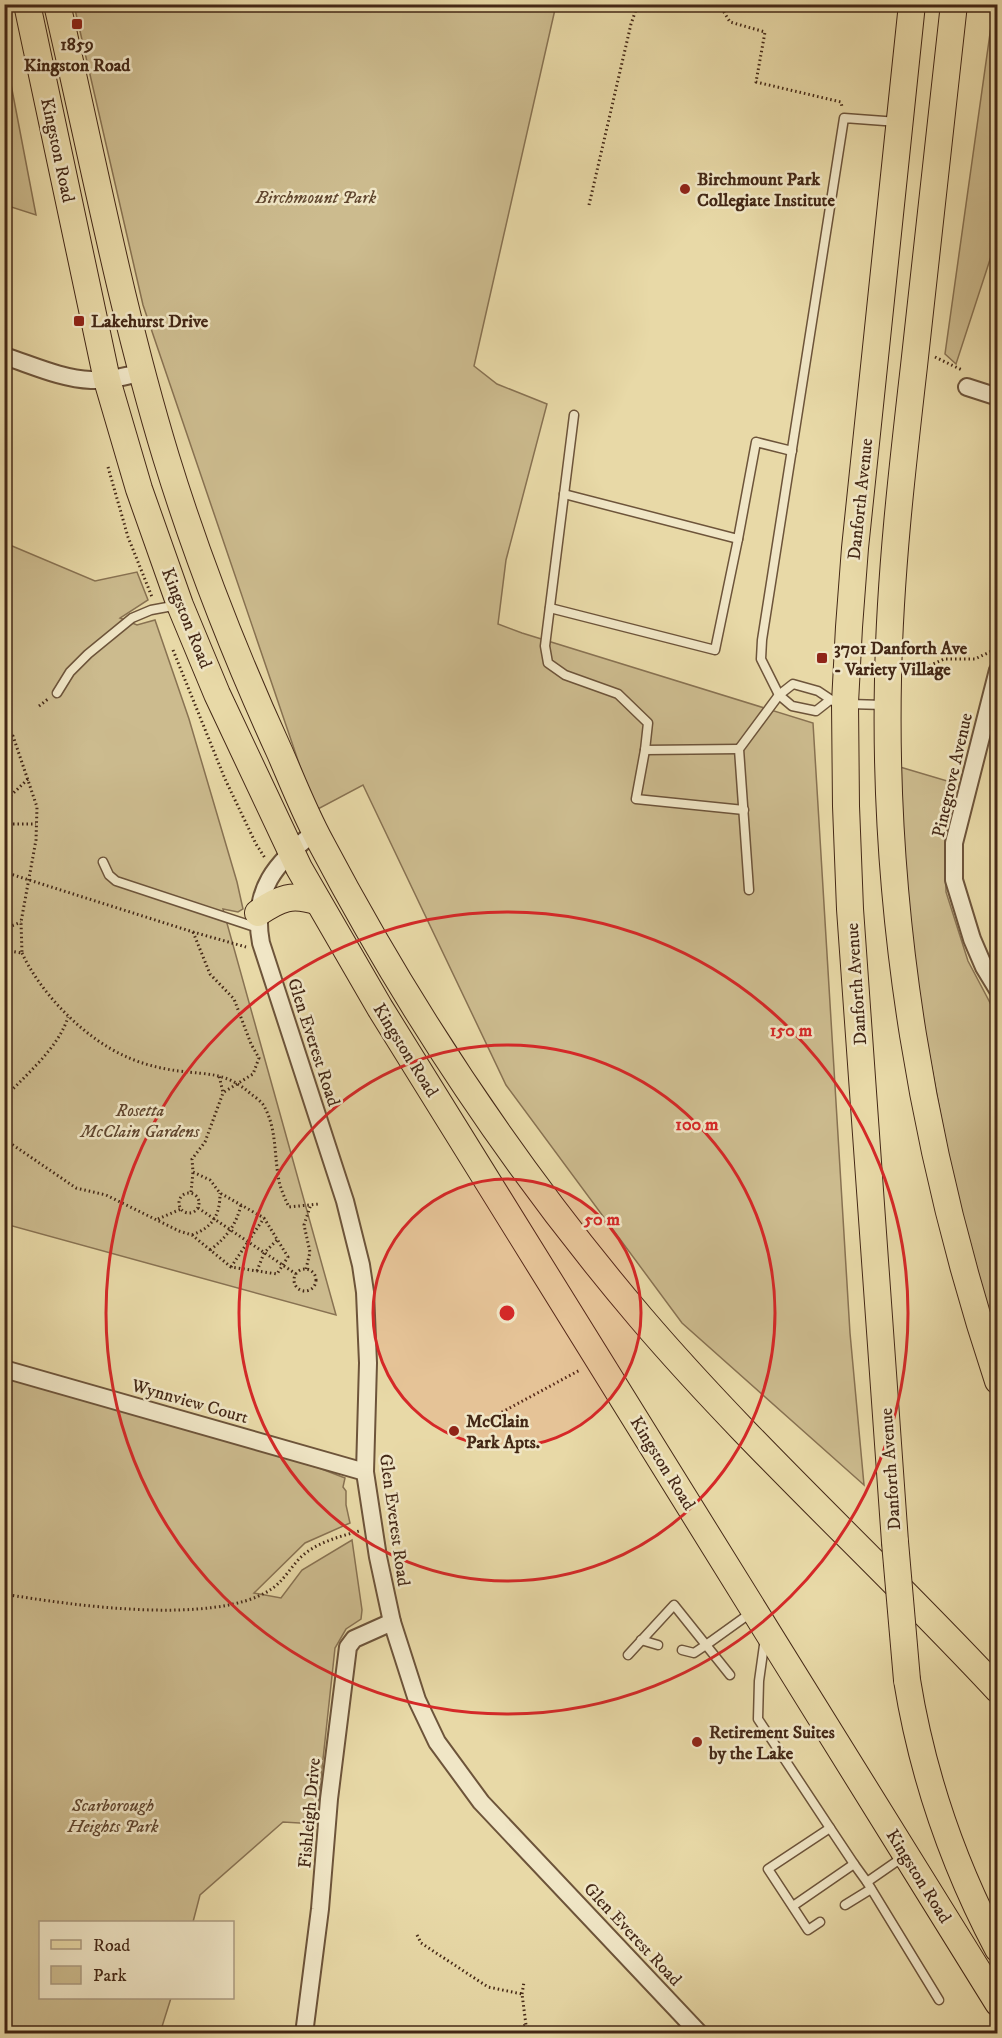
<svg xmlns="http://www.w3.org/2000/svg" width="1002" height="2038" font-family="'IM FELL DW Pica',serif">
<rect width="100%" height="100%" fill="#e8d9a7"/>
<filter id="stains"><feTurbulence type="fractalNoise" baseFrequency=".00333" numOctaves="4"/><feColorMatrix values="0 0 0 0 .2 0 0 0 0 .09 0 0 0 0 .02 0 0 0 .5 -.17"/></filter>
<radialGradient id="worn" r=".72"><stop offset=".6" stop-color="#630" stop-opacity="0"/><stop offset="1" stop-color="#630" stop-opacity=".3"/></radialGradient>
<!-- green -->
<g fill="#ccbb8e" stroke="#887252" stroke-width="1.5">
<polygon points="74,5 556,5 474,366 497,384 547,404 506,560 498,624 522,633 813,723 850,1333 864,1485 682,1323 506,1085 363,785 318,809 305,781 143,305"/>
<polygon points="994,5 998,5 997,238 956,364 945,354"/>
<polygon points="5,53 36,215 5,205"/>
<polygon points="5,543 95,581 137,572 148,600 120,618 137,625 155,620 189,719 237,882 243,909 238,912 223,909 336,1315 5,1224"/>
<polygon points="900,767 954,783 945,839 946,892 968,961 997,1016 997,1341 953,1181 919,1000 904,864"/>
<polygon points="5,1374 319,1468 345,1478 343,1487 346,1491 346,1505 350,1523 305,1543 254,1593 281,1598 302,1570 352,1540 362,1610 361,1619 346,1629 335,1648 316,1824 283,1822 200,1895 193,1922 40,1922 40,1998 171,1998 160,2033 5,2033"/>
</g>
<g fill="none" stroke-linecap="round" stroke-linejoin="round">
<defs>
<g id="service">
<polyline points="574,415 545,646 548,663 565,675 618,694 648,723 645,750 636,799 744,810"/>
<polyline points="564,494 738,539 756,442 792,451"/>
<polyline points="550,608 715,650 738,539"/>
<polyline points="57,693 70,672 88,654 132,618 151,610 178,605"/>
<polyline points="830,700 816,711 792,706 779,695 761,659 762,640 844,118 898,122"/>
<polyline points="849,704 884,705"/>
<polyline points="645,750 739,749"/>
<polyline points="103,862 109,875 116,881 258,928"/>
<polyline points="749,890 739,749 779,695 793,684 818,691 833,701"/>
<polyline points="765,1638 759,1681 758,1719 830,1828"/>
<polyline points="641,1640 658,1645"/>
<polyline points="682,1650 694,1653 706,1645 730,1675"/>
<polyline points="628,1655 674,1605 706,1645 752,1612"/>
<polyline points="867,1882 939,2000"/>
<polyline points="845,1905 871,1889"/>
<polyline points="793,1906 854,1864 867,1882 903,1857"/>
<polyline points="820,1922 808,1930 768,1869 830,1828 854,1864"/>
</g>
<g id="minor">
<path d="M4,356C32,365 62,379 91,380C108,381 126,376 143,372"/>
<polyline points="967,387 998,397"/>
<polyline points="998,670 954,843 954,880 972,939 984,967 998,990"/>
<path d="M315,832C276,862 251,890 261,943L345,1201L361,1265L365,1292L368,1363L365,1472L378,1557L392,1622L417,1700L437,1742L481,1802L700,2034"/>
<polyline points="4,1369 365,1472"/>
<polyline points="304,2034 320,1909 329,1799 348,1647 354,1639 392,1622"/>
</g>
<g id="primary">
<polyline points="27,4 107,380 139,489 180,605 217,694 299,868 380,1008 998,2003"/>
<path d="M57,4C92,155 121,309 166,457C197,558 236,657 280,753C293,783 305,814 321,843C410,1012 517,1172 641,1318C753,1449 881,1564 998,1690"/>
<path d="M954,4C941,125 927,245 914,366C902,470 890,574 888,679C883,917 923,1156 998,1381"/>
<path d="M258,913C280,898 292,893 318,902"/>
<polyline points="895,1542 850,909 846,806 845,703 849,627 855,548 912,4"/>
<path d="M907,1680C922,1773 954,1866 998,1949"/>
</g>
</defs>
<!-- service casing -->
<use href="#service" stroke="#6d543a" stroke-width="11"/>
<!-- minor casing -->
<use href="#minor" stroke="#6d543a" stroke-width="20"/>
<!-- primary casing -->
<use href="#primary" stroke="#442816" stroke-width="28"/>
<!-- path -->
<g stroke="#442816" stroke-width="3" stroke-dasharray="1.5 3" stroke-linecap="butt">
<polyline points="719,4 730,22 765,32 756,82 841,102 842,107"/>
<polyline points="589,205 631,24 638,4"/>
<polyline points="935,357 962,370"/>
<polyline points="108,467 128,537 152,597"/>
<polyline points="173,650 225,779 256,844 265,858"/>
<polyline points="909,675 944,659 975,659 998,648"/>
<polyline points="39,706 48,699"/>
<polyline points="4,732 13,736 37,807 36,840 21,922 22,953 4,950"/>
<polyline points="4,802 28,779"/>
<polyline points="4,824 36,824"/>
<polyline points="4,872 193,932 246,947"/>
<polyline points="4,929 21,922"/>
<polyline points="193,932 210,974 234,999 251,1044 259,1058 253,1074 224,1092"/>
<path d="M22,953C41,994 85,1039 127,1057C142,1064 162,1069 179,1071C210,1075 226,1072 251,1094C255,1097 261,1101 264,1106C277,1129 274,1156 279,1181C281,1190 285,1199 289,1207L319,1204"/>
<path d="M4,1098C26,1075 59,1047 68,1017"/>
<polyline points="4,1142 10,1143 76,1188 106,1195 179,1231 192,1235 231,1267 277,1274 288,1257 264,1218 220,1193 210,1180 193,1172 192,1159 205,1142 223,1093 219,1075"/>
<polyline points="191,1192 193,1172"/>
<circle cx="189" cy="1203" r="10"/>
<polyline points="198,1208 296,1274"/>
<polyline points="158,1219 181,1209"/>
<path d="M192,1235C213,1227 220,1215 220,1193"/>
<path d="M210,1250C227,1237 236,1225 241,1205"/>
<polyline points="231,1267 264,1218"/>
<circle cx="305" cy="1280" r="11"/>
<polyline points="306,1269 310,1252 304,1225 311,1204"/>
<polyline points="257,1271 264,1253 278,1239"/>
<polyline points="478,1425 580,1370"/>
<path d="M4,1594C70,1605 214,1626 270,1590C282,1583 291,1567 301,1557C317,1542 339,1537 359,1531"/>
<polyline points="417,1935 421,1943 488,1987 522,1994 526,2025 536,2034"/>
<polyline points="522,1994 524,1982"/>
<polyline points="511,2031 526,2025"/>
</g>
<!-- service -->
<use href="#service" stroke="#f0e6c6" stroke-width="8"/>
<!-- minor -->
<use href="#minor" stroke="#f0e6c6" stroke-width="16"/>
<!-- primary -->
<use href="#primary" stroke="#e8d9a7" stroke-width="26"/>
<defs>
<polyline id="primary-bridge" points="895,1542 907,1680"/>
</defs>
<!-- primary-bridge casing -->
<use href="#primary-bridge" stroke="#442816" stroke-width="28" stroke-linecap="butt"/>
<!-- primary-bridge -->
<use href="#primary-bridge" stroke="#e8d9a7" stroke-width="26"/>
</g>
<!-- distance rings -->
<circle cx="507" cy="1313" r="134" fill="#d62828" fill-opacity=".12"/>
<g fill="none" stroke="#d62828" stroke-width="3">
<circle cx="507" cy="1313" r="134"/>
<circle cx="507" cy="1313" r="268"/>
<circle cx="507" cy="1313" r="401"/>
</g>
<!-- markers -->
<g fill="#8f2418" stroke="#f0e6c6" stroke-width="2">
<rect x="71" y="18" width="12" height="12" rx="3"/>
<circle cx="685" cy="189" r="6"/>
<rect x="73" y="315" width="12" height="12" rx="3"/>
<rect x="816" y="652" width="12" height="12" rx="3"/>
<circle cx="454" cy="1431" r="6"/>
<circle cx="697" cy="1742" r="6"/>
</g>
<g text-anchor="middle" stroke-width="5" stroke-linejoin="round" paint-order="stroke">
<!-- poi labels -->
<g font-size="18" font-weight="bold" fill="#442816" stroke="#f0e6c6" text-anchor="start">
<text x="77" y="50" text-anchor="middle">1859<tspan x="77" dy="21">Kingston Road</tspan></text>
<text x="697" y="185">Birchmount Park<tspan x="697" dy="21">Collegiate Institute</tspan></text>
<text x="91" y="327">Lakehurst Drive</text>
<text x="834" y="654">3701 Danforth Ave<tspan x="834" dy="21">- Variety Village</tspan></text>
<text x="466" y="1427">McClain<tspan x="466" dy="21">Park Apts.</tspan></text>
<text x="709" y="1738">Retirement Suites<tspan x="709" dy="21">by the Lake</tspan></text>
</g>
<!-- street labels -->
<g font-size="18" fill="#442816" stroke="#f0e6c6">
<text transform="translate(58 150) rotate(78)" y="6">Kingston Road</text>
<text transform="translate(860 499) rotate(-84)" y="6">Danforth Avenue</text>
<text transform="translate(187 618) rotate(68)" y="6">Kingston Road</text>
<text transform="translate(952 775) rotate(-77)" y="6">Pinegrove Avenue</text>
<text transform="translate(856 984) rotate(-94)" y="6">Danforth Avenue</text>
<text transform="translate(314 1042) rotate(72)" y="6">Glen Everest Road</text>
<text transform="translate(406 1050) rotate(58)" y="6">Kingston Road</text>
<text transform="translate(190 1401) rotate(16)" y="6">Wynnview Court</text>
<text transform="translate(663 1463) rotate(58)" y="6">Kingston Road</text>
<text transform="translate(890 1469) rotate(-94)" y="6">Danforth Avenue</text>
<text transform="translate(395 1520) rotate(82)" y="6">Glen Everest Road</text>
<text transform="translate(309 1813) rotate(-85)" y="6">Fishleigh Drive</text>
<text transform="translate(919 1876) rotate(58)" y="6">Kingston Road</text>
<text transform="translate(633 1934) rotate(47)" y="6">Glen Everest Road</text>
</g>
<!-- park labels -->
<g font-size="18" font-style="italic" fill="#5f452e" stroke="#f0e6c6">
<text x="316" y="203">Birchmount Park</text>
<text x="140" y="1116">Rosetta<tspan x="140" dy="21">McClain Gardens</tspan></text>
<text x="113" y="1811">Scarborough<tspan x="113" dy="21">Heights Park</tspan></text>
</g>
</g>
<circle cx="507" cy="1313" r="9" fill="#d62828" stroke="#f0e6c6" stroke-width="3"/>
<g font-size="18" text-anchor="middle" font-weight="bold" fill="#d62828" stroke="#f0e6c6" stroke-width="5" stroke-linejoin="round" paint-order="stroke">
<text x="791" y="1036">150 m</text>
<text x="697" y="1130">100 m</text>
<text x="602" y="1225">50 m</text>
</g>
<!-- margin -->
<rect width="1002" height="2038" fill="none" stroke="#e8d9a7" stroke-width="24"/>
<rect x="6" y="6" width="990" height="2026" fill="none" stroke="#442816" stroke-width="3"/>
<rect x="12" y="12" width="978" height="2014" fill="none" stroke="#442816" stroke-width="1.5"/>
<!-- legend -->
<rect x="39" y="1921" width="195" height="78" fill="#f0e6c6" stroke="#ab9a80" stroke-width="1.5"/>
<rect x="51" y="1940" width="30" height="9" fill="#e8d9a7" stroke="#ab9a80" stroke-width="1.5"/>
<text x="93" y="1951" font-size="18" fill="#442816">Road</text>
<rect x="51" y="1966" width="30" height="18" fill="#ccbb8e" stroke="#ab9a80" stroke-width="1.5"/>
<text x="93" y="1981" font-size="18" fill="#442816">Park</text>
<rect width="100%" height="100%" filter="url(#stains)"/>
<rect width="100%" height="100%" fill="url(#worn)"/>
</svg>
